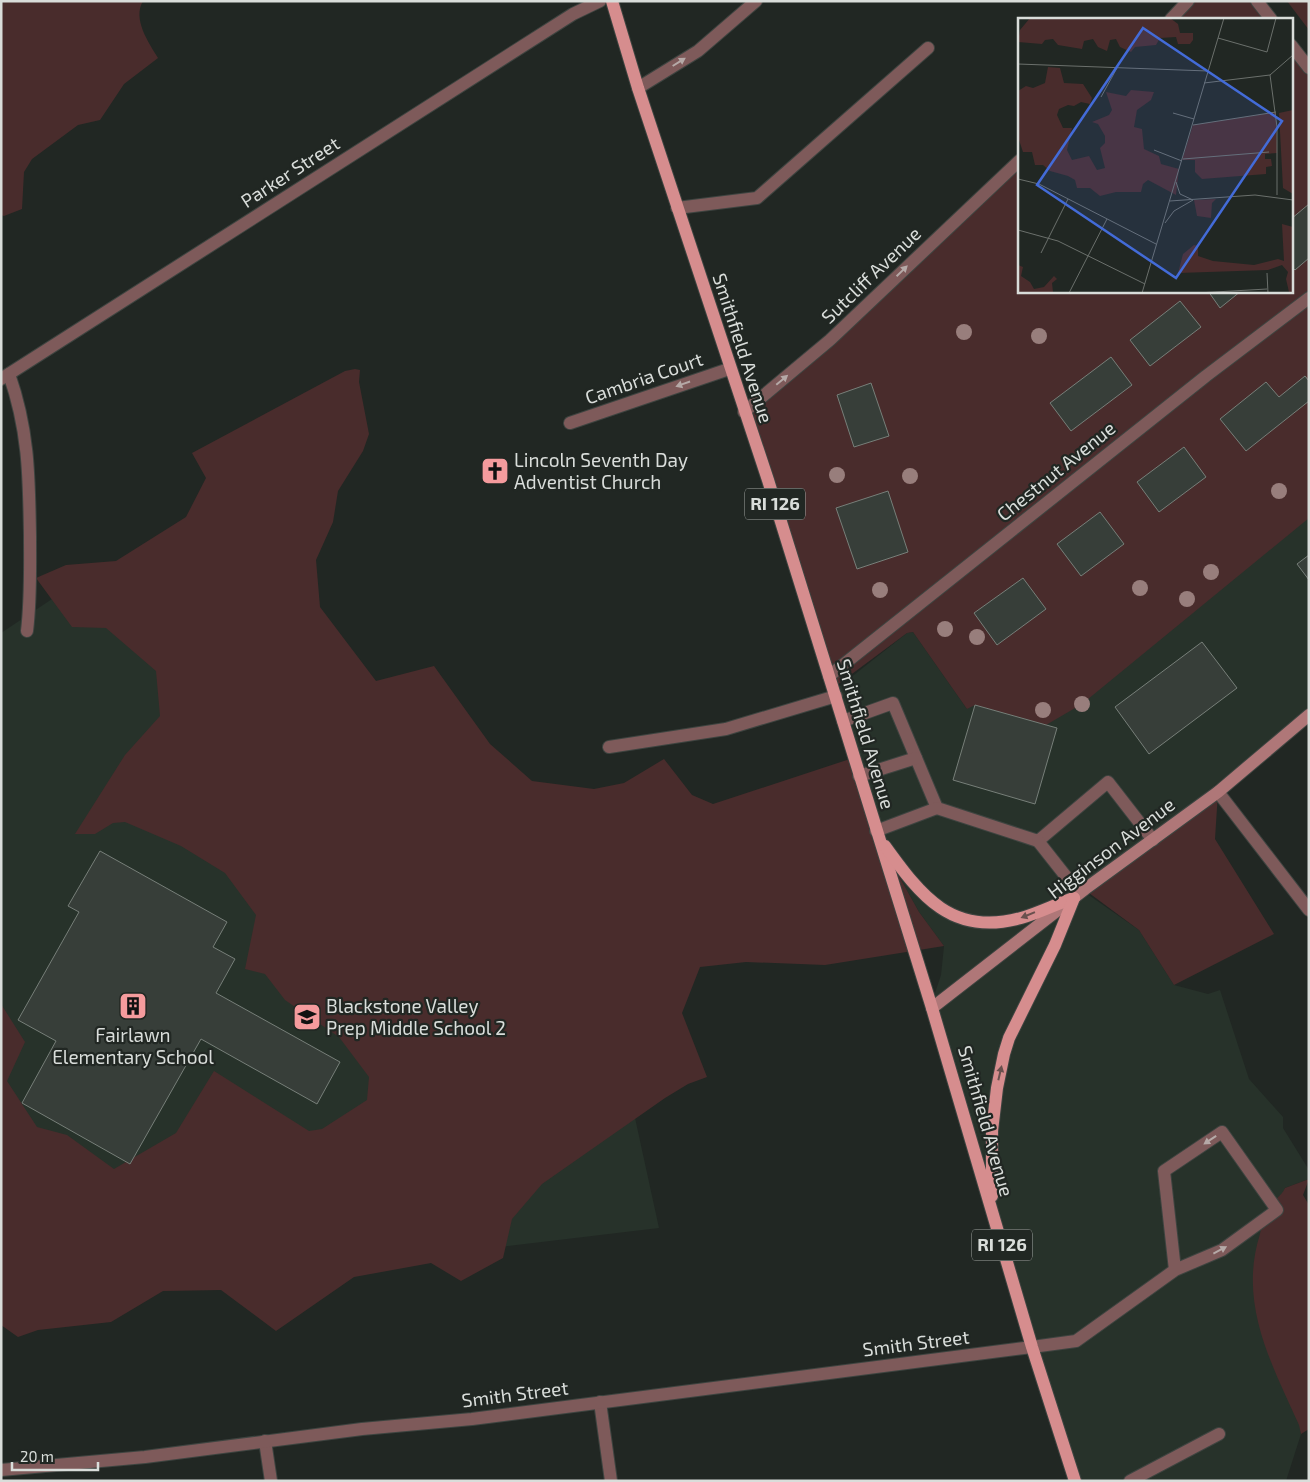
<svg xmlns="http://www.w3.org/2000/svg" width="1310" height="1482" font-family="'Exo 2',sans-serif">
<rect width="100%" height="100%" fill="#212723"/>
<!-- built -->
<g fill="#27322a">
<polygon points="1309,482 1309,713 1080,889 1139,930 1174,985 1208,994 1220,990 1249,1079 1283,1117 1283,1128 1309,1170 1309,1179 1285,1188 1282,1196 1268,1208 1301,1434 1286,1481 1076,1481 931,1005 941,975 944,946 919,912 885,851 835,690 907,633 913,632 967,709"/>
<polygon points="103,565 567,806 659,1228 1,1306 1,633"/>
</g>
<!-- green -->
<g fill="#492c2c">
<path d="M1,1H143C132,19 149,43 158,58L124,84L100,120L78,125L32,159L24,172L22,209L4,216L1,215Z"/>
<polygon points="1188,1 1257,1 1271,19 1171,19"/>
<polygon points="1287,1 1309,1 1309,30"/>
<polygon points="1291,45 1309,68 1309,518 1082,704 1046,725 975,705 967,709 913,632 907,633 833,688 744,412 1019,161 1019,291 1291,291"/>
<polygon points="355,369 360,370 359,382 369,434 363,451 338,491 333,522 316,560 320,607 376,681 434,666 490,744 532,781 594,789 624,783 664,759 692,795 713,804 850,759 885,851 919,912 944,946 825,965 746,962 700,967 682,1013 707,1077 688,1084 665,1098 542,1184 512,1219 503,1258 461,1281 431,1263 354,1277 276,1331 221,1290 163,1291 111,1322 38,1330 18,1337 1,1325 1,1004 25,1042 7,1081 37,1127 67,1135 114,1169 176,1133 214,1071 309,1131 322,1129 367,1100 369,1077 339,1037 285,1000 265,974 245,969 256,915 225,873 181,846 125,822 113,823 95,834 75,834 125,755 160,716 156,671 106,628 72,627 36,578 66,565 116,561 186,517 206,478 192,453 345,371"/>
<polygon points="1218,792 1215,839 1274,934 1174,985 1139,930 1085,890"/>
<path d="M1309,1179L1303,1195L1309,1205V1429L1301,1434L1299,1425C1271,1363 1238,1303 1260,1234C1262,1226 1263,1214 1268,1208C1273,1200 1281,1197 1285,1188Z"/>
</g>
<!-- building -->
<g fill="#373e39" stroke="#777f79">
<polygon points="1309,204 1309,258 1295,270 1291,266 1291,219"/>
<polygon points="1208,291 1241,291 1220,308"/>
<polygon points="1180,301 1201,327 1150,366 1130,340"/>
<polygon points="1111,357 1132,385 1071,431 1050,403"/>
<polygon points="1305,376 1309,381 1309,401 1246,451 1220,419 1266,382 1279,397"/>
<polygon points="871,383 889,436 854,447 837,395"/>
<polygon points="1184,447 1206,477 1159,512 1137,482"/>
<polygon points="888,491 908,552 857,569 836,508"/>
<polygon points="1100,512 1124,544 1081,576 1057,544"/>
<polygon points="1309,555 1309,580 1297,564"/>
<polygon points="1023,578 1046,609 997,645 974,613"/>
<polygon points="1202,642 1237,688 1149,754 1115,707"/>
<polygon points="975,705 1057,728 1035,804 953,780"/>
<polygon points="100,851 227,922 213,947 235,959 216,993 340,1062 317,1104 201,1039 130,1164 22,1103 56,1041 18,1020 79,912 68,906"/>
</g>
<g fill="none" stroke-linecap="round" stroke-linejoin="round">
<defs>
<g id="lane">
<polyline points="677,208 757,198 928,48"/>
<polyline points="843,721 893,703 937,808 1038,841 1108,782 1153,840"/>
<polyline points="859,776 916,758"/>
<polyline points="1218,792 1309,910"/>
<polyline points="876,831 937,808"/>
<polyline points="1038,841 1079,893"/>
<polyline points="1032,1347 1076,1341 1175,1270 1222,1250 1277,1210 1222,1132 1164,1171 1175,1270"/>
<polyline points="1130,1481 1219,1434"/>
</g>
<g id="street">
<polyline points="1257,1 1271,19"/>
<polyline points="1171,19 1188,1"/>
<polyline points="1291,45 1309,68"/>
<polyline points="638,88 698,51 756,1"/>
<path d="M9,374C29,431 29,477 30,536C30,568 31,599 27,631"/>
<polyline points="1,379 573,14 600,1"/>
<polyline points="744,412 830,340 1019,161"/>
<polyline points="570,423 729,369"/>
<polyline points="829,676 1206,376 1309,298"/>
<polyline points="609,747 726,729 836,696"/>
<polyline points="600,1402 611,1481"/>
<polyline points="265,1441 271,1481"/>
<polyline points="1,1470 145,1457 362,1429 472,1419 1032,1347"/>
</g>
<polyline id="secondary" points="932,1008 1085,889 1218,792 1309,715"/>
<g id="primary">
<polyline points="612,1 638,88 768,480 829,676 932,1008 1032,1347 1075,1481"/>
<path d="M885,846C921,896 952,937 1021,918C1039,913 1056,904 1074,898"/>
<polyline points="992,1196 992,1131 997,1088 1004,1054 1009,1038 1055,945 1074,898"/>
</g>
</defs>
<!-- lane casing -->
<use href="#lane" stroke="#3e4440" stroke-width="14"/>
<!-- street casing -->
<use href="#street" stroke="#3e4440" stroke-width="14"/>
<!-- secondary casing -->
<use href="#secondary" stroke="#3e4440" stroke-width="14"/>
<!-- primary casing -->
<use href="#primary" stroke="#3e4440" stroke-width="14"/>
<!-- lane -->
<use href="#lane" stroke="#7e5a5a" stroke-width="12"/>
<!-- street -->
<use href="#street" stroke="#7e5a5a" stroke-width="12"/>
<!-- secondary -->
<use href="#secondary" stroke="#af7778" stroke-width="12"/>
<!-- primary -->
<use href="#primary" stroke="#d68d8e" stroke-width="12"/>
</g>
<!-- trees -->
<g fill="#987e7c">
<circle cx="964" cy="332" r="8"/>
<circle cx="1039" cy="336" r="8"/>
<circle cx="837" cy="475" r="8"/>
<circle cx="910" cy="476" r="8"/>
<circle cx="1279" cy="491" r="8"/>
<circle cx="1211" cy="572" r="8"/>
<circle cx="1140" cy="588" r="8"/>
<circle cx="880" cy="590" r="8"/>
<circle cx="1187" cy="599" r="8"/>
<circle cx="945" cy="629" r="8"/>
<circle cx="977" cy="637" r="8"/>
<circle cx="1082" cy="704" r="8"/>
<circle cx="1043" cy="710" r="8"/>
</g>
<!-- one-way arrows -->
<defs><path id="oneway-solid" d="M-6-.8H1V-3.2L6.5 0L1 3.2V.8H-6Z" transform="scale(1.25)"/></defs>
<g fill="#b5a9a7">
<use href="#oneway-solid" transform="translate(679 62) rotate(-32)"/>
<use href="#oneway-solid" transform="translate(902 271) rotate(-44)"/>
<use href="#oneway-solid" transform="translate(782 380) rotate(-40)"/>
<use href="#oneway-solid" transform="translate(683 384) rotate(161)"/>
<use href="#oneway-solid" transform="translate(1210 1140) rotate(146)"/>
<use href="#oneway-solid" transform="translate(1220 1250) rotate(-28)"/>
</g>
<g fill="#69504e">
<use href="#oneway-solid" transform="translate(1028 915) rotate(158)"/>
<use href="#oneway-solid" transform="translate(1000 1073) rotate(-77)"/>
</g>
<!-- icons -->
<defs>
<symbol id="church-square" viewBox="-11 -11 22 22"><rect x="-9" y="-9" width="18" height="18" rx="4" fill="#f59b9d" stroke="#212723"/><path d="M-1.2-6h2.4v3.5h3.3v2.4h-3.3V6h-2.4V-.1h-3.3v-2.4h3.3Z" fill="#111"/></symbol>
<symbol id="building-square" viewBox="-11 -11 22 22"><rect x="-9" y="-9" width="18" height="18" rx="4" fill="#f59b9d" stroke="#212723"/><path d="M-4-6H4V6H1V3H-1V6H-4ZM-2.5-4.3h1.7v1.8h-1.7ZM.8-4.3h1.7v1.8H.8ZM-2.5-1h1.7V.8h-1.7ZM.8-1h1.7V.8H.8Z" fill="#111"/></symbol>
<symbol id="school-square" viewBox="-11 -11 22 22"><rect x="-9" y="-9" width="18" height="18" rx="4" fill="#f59b9d" stroke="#212723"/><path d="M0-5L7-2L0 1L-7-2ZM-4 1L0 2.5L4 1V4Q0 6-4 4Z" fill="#111"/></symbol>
</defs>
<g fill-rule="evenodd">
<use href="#church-square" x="479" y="455" width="32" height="32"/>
<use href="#building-square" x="117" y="990" width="32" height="32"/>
<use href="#school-square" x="291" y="1001" width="32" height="32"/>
</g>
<g text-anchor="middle" stroke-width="4.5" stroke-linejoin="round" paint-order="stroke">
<!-- shield labels -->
<g fill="#212723" stroke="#a2a6a3" stroke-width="1">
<rect x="745" y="488.5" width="60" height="31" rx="4"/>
<rect x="972" y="1229.5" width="60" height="31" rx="4"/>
</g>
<g font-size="18" font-weight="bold" fill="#d9ddda">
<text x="775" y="510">RI 126</text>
<text x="1002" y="1251">RI 126</text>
</g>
<!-- street labels -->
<g font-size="19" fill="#d9ddda" stroke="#212723">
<text transform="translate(290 172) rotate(-33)" y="7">Parker Street</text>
<text transform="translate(871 275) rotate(-44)" y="7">Sutcliff Avenue</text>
<text transform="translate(743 348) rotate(72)" y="7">Smithfield Avenue</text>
<text transform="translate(644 378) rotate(-19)" y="7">Cambria Court</text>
<text transform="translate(1056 471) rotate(-39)" y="7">Chestnut Avenue</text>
<text transform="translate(866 734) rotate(73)" y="7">Smithfield Avenue</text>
<text transform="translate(1111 848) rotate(-37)" y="7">Higginson Avenue</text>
<text transform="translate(986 1121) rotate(74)" y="7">Smithfield Avenue</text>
<text transform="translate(916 1343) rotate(-7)" y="7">Smith Street</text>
<text transform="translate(515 1394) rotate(-7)" y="7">Smith Street</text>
</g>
<!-- poi labels -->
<g font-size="19" fill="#d9ddda" stroke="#212723" text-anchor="start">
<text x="514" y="467">Lincoln Seventh Day<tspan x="514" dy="22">Adventist Church</tspan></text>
<text x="326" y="1013">Blackstone Valley<tspan x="326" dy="22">Prep Middle School 2</tspan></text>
<text x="133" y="1042" text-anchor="middle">Fairlawn<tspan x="133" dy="22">Elementary School</tspan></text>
</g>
</g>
<!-- overview -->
<g transform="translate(1018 18)">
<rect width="275" height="275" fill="#212723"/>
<path d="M12,0H152L160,6L162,15H175V22L172,26H160L158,19L142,20L138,27L117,29L113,34L102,29L98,21L92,22L89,33L80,29L75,21L66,23L64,31L40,27L35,21L27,22L24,26L0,24L2,12ZM30,49L42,50L46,65L65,66L74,80L72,86L63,84L56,88L50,87L41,91L39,97L45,110H54L49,132L54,142L71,138L79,152L87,150L82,130L87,125V118L80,106L74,104L91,97L94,92L88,74L108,78L113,72L136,74L133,82L119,92L116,109L124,111L126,131L141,138L143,146L161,151L158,177L130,162L125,166L123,174H98L82,178L72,170H59L57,162L50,158L32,153L25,147H17L14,134H5L0,119V73L8,68L15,70L27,65ZM275,92V176L265,170L261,95ZM258,94L259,135L247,136V141H253L254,148L248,149V156L184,161L177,154V142H164L175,107ZM198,181L194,185L193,200L179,198L176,182ZM264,206L275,209V275L271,274L268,261L270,254L264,247L250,252L160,255L165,236L176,227L180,228V238L195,243L236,247L260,241L266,243ZM0,247L5,249L3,258L12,264L16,271L26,269L36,258L39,261L34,265L35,274L0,275Z" fill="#492c2c"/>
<path fill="none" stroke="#6b706c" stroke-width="1" d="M200,20L249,34L258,0M0,46L190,53M252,57L259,109V177M186,65L252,57L275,37M83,79L99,50M155,95L176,101M175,107L258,94M136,132L164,143M165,141L251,134M0,161L21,166L138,226M158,164L162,176L175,182M152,183L237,177L275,182M147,205L156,193L175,182M0,212L40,223L127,266M23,235L50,181M249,255L250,275M51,275L89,201M124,275L206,0M179,275L249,271"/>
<path fill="#436bd8" fill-opacity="0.15" stroke="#436bd8" stroke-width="2.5" d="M125,10L264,103L158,260L19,167Z"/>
<rect width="275" height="275" fill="none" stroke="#d9ddda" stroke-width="2.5"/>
</g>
<!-- border -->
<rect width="1310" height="1482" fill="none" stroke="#d9ddda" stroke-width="5"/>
<!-- scale -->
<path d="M12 1462v8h86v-8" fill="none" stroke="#d9ddda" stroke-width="2.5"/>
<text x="20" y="1462" font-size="15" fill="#d9ddda" stroke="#212723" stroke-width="4" paint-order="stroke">20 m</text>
</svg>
